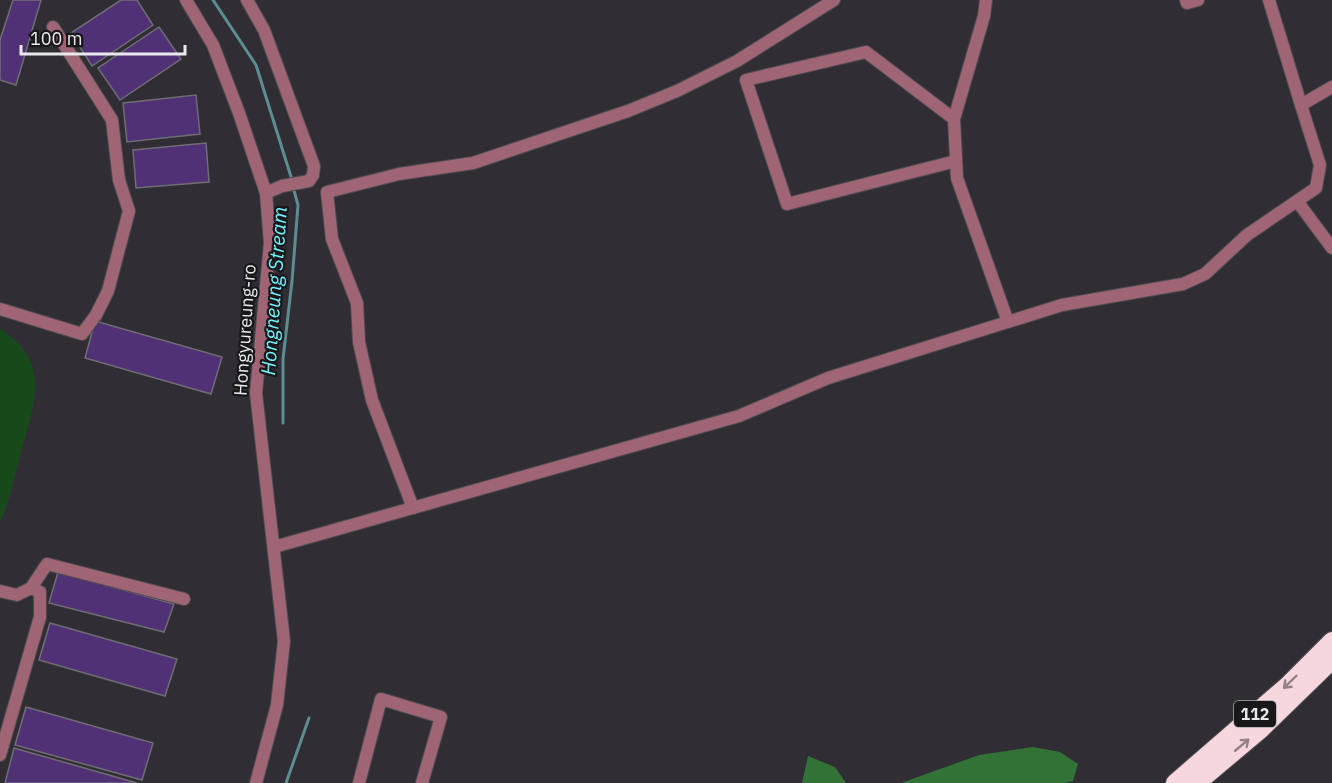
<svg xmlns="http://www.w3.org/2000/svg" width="1332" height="783" font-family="'IBM Plex Sans',sans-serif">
<rect width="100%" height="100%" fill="#302e34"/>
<!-- green -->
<path fill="#17491b" d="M0,329C54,363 33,406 20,456C14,478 10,502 0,522Z"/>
<!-- forest -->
<g fill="#327236">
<polygon points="1033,747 1060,752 1078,764 1073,781 1065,783 901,783 979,755"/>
<polygon points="808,756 835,767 846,783 802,783"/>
</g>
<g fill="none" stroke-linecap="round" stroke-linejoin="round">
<!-- stream -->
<g stroke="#5c8d91" stroke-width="3">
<polyline points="213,0 256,65 292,180"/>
<polyline points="283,423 283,359 292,281 298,205 293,187"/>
<polyline points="286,783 309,718"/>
</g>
</g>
<!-- building -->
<g fill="#503175" stroke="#6f6d74" stroke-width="1.5">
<polygon points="13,0 41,0 16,85 0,80 0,40"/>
<polygon points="121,0 137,0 153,25 92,66 71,33"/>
<polygon points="159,27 181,59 120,100 98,68"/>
<polygon points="196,95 200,134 127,142 123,103"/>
<polygon points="206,143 209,182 136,188 133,150"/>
<polygon points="95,321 222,357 211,394 85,358"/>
<polygon points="58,572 174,604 164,632 49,603"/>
<polygon points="50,623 177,659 165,696 39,660"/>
<polygon points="26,707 153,743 142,780 15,745"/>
<polygon points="14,748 137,783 5,783"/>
</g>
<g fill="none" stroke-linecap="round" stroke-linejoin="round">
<defs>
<g id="minor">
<polyline points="186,0 213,45 239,113 266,193 270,243 256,393 284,641 277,705 256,783"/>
<polyline points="247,0 264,30 314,166 313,175 309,181 282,186 266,193"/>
<polyline points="986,0 984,16 954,119 957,178 1008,322"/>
<polyline points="1186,0 1187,3 1198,0"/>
<polyline points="1269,0 1301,105"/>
<polyline points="954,119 866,52 746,80 787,204 956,161"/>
<polyline points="1297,201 1332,248"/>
<polyline points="0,309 82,334 96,315 108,291 129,211 119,180 112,120 53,27"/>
<polyline points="413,508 372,400 359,342 357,303 332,239 327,192 399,174 473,163 628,111 677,91 737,61 834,0"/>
<polyline points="274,547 739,416 828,378 1062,305 1183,284 1205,274 1247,235 1316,188 1320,165 1301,105 1332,87"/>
<polyline points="0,591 17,595 31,588 47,564 184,599"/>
<polyline points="0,755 40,617 40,592 31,588"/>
<polyline points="359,783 381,699 441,717 422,783"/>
</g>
<g id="highway">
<polyline points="1175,783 1287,686 1332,641"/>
<polyline points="1197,783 1261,729 1332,660"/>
</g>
</defs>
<!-- minor casing -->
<use href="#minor" stroke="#4e4c52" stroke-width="14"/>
<!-- highway casing -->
<use href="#highway" stroke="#4e4c52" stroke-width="20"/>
<!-- minor -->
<use href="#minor" stroke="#a06574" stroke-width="12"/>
<!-- highway -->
<use href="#highway" stroke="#f5d7dd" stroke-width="18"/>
</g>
<!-- one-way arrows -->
<defs><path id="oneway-shaft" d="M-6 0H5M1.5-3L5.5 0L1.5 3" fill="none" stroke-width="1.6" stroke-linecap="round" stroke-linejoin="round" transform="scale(1.5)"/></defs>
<g stroke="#928185">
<use href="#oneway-shaft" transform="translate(1290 682) rotate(136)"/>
<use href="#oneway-shaft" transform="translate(1242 745) rotate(-40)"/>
</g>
<g text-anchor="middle" stroke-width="4.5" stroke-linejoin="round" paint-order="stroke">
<!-- shield labels -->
<rect fill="#18171a" stroke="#abaaae" stroke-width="1.5" x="1234" y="701" width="42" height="26" rx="4.5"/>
<g font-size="16" font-weight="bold" fill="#eae9ed">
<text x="1255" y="720">112</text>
</g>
<!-- street labels -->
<g font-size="18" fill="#eae9ed" stroke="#18171a">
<text transform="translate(245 330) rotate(-86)" y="6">Hongyureung-ro</text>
</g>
<!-- water labels -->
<g font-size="20" font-style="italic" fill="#71f3fb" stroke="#18171a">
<text transform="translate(274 291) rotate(-86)" y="7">Hongneung Stream</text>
</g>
</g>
<!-- scale -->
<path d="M21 45v9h164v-9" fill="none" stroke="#eae9ed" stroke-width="3"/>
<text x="30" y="45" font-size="18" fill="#eae9ed" stroke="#18171a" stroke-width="4.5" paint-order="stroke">100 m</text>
</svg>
